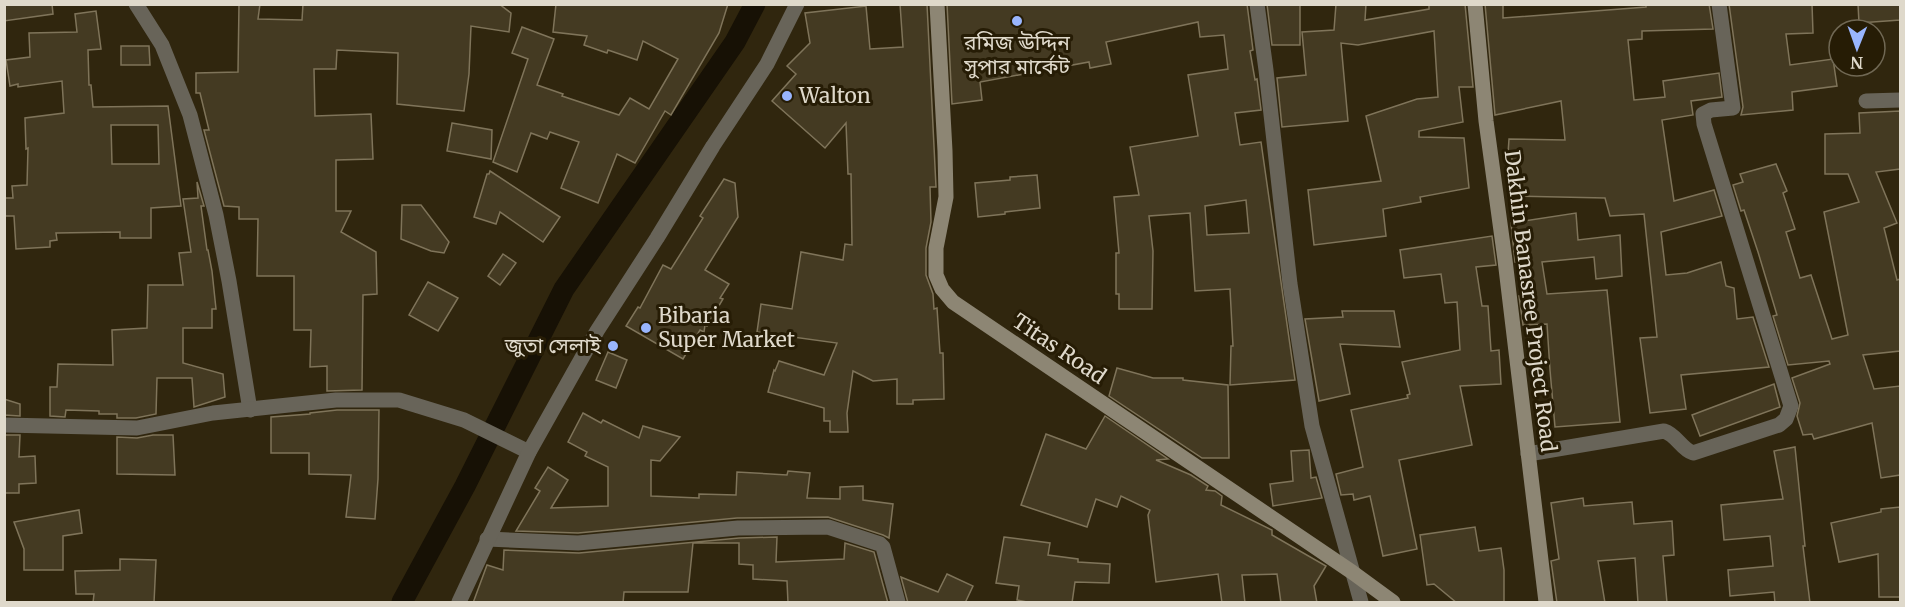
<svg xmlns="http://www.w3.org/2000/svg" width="1905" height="607" font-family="Merriweather,'Noto Sans Bengali',serif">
<rect width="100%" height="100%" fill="#30260e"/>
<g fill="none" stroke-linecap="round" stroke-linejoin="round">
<!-- canal -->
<polyline stroke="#171105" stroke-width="21" points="402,602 465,486 564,289 735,42 755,4"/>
</g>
<!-- building -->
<g fill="#443a22" stroke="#7f745a" stroke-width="1.5" fill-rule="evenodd">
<polygon points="4,4 52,4 53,14 4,21"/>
<polygon points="239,4 260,4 258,19 302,20 303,4 499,4 511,13 509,32 471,26 469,74 464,111 397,104 398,53 337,50 336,69 314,69 315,116 371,114 373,159 336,160 336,211 351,211 341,232 376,252 377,294 363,295 362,390 327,391 327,366 310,367 311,330 294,330 294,276 257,276 258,219 239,219 239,207 224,206 204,130 209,130 200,93 196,93 196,73 238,72"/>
<polygon points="556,4 728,4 719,33 671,115 665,111 635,163 617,154 598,203 561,188 579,142 550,132 547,139 531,133 517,172 493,162 528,59 512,53 522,27 554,39 537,85 563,94 562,96 619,115 630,98 649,109 678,59 643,41 637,60 608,50 607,53 584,45 587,36 553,32"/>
<polygon points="900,4 927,4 936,187 930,187 931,222 926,248 926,275 933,294 934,309 937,308 940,353 943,353 944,399 913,400 913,404 897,404 897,379 873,381 853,371 847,413 848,432 830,432 830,421 824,421 824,408 768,392 774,370 775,371 779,361 824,375 837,343 757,332 761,304 792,309 801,252 843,260 845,244 852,245 851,174 848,174 846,123 825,148 772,101 796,74 787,66 810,43 805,13 866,6 870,49 903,47"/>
<path d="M947,4H1247L1253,50L1250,51L1255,80L1257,79L1261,110L1235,113L1240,145L1261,142L1295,380L1230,385L1231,346H1233L1230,289L1195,291L1190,213L1149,216L1153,251L1152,309H1119V294H1116V253H1119L1114,197L1139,195L1130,147L1198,136L1188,75L1228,69L1224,35L1200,37L1198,22L1106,42L1111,64L1090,68L1089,62L980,82L982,100L952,104ZM1246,200L1249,233L1207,235L1205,206Z"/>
<polygon points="1267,4 1300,4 1300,45 1272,45"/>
<polygon points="1336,4 1366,4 1365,20 1429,9 1429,4 1465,4 1473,87 1459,87 1463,122 1419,131 1419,137 1464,138 1469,188 1420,197 1421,202 1383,209 1386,236 1314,245 1308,190 1381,181 1366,116 1417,99 1438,97 1434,31 1358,45 1341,43 1348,121 1282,127 1277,78 1306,75 1302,32 1334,30"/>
<polygon points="1485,4 1503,4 1503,18 1646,7 1646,4 1709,4 1713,29 1642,31 1642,39 1628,40 1634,100 1665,97 1663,81 1719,73 1722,97 1691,101 1693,115 1662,120 1674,201 1714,190 1722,216 1661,232 1666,275 1687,273 1721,262 1726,286 1734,288 1737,319 1753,317 1769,367 1681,375 1686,409 1650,413 1640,338 1657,337 1644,214 1610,216 1605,198 1511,196 1512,154 1508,154 1509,139 1565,140 1561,101 1495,115"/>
<polygon points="1729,4 1812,4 1813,33 1786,34 1790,65 1833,59 1837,86 1792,92 1793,110 1741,115 1743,107"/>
<polygon points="1858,4 1900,4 1900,20 1859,23"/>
<path d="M96,11L101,49L88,50L89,85H91L93,107L168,106L181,206L151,208V238H120V232L56,233L57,240L50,241V247L16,249L14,216H4V198H13L12,186L27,185L28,148L26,149L25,118L64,113L62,81L18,87V84L10,86L6,60L30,57L29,33L77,32L75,14ZM111,125H158L159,164H112Z"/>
<polygon points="121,46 149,46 150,65 121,65"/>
<polygon points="1900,111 1900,169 1876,172 1897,223 1884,228 1897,280 1900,279 1900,351 1863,355 1874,389 1900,386 1900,475 1881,478 1872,423 1814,439 1812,434 1803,435 1797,416 1800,403 1792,378 1830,364 1829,361 1788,365 1773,316 1777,315 1758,252 1744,210 1741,211 1733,185 1743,182 1740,174 1776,164 1787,191 1783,193 1795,229 1786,232 1800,278 1811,275 1832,339 1848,335 1824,212 1859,202 1848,174 1825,174 1825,134 1860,133 1859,113"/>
<polygon points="452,123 492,130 491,159 447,151"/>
<polygon points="490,171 560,217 543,242 500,212 496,224 474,217 487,174 489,174"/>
<polygon points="1037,175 1040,208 1005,212 1005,214 978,217 975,183 1010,180 1010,177"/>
<polygon points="724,179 735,183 738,217 705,270 729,284 720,298 723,299 707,326 705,325 704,332 700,330 683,359 626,326 638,307 640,308 663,265 671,269 703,218 700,216"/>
<polygon points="197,182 204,206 201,206 207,250 208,250 212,271 216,309 212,309 212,328 183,328 183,363 223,374 225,397 194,407 192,378 157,378 156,414 136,418 117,418 117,414 99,414 99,411 66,410 65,417 50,416 50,387 57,387 58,364 113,365 112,330 147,328 148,285 183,285 179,253 191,252 183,199 198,198"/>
<polygon points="402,205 421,205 449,242 444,253 431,251 401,239"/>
<polygon points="1576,213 1578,240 1620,235 1622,276 1596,279 1594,257 1542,262 1547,294 1607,290 1620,422 1555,427 1550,370 1547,324 1523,325 1519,296 1522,296 1517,262 1515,262 1511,223"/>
<polygon points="1492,236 1496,265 1476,267 1482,306 1488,306 1491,351 1499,350 1501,384 1460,386 1472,445 1399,460 1417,549 1383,556 1370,496 1354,500 1353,494 1341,495 1336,474 1363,467 1351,410 1408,398 1407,395 1410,394 1402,362 1460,350 1457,302 1445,303 1441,274 1404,278 1400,250"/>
<polygon points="503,254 516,263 500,285 488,276"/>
<polygon points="428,282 458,298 438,331 409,315"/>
<polygon points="1342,311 1394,311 1400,347 1340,344 1350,394 1319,401 1305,319 1343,317"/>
<polygon points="608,352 627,360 616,388 596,380"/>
<polygon points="1117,368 1153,378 1183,378 1183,380 1228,385 1229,458 1202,458 1109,396"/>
<polygon points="1774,384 1780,407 1700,436 1692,415"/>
<polygon points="4,399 20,404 20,416 4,415"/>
<polygon points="337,410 379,410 378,479 375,519 346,517 351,475 309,474 309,453 271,453 271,417 310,414 310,413"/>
<polygon points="583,413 601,423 603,420 639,438 643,426 680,437 660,461 651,460 651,496 699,498 699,494 736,495 737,472 787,475 788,471 810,473 807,498 840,499 840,487 863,486 863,500 893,504 889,538 883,535 828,517 737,518 578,533 516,531 540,491 535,488 548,467 568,480 551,508 608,506 608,467 585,456 587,452 568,442"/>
<polygon points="1105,416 1168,459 1156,460 1191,475 1208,486 1206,490 1215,491 1222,496 1221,505 1272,530 1272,535 1326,566 1314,586 1317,603 1281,603 1277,574 1242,575 1245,603 1222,603 1218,574 1156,582 1148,515 1150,510 1121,496 1117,507 1096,499 1087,527 1021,505 1046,434 1086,449"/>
<polygon points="4,435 20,435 19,457 35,456 36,483 19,484 19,493 4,493"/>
<polygon points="153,435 173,435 175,475 117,474 117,437 137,438"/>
<polygon points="1795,447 1805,546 1803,546 1810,603 1775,603 1774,592 1730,596 1728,570 1773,566 1770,536 1724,540 1721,505 1783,499 1774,451"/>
<polygon points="1309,450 1311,478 1316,477 1322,498 1273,506 1270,484 1293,481 1291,451"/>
<polygon points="1583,498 1584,506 1632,502 1634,524 1672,521 1674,555 1663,556 1667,603 1638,603 1635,558 1598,561 1605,603 1557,603 1551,561 1559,559 1551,503"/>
<polygon points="1900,507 1900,597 1879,597 1878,554 1839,562 1831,523 1881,512 1881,509"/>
<polygon points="79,510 82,533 63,536 63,570 24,570 24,549 14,522"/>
<polygon points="1475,527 1479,551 1501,548 1504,570 1504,603 1457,603 1434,584 1427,585 1420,535"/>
<polygon points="777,537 776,562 844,559 845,543 874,552 888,603 788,603 787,581 753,579 753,565 739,564 739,543 693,543 688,592 624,592 623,603 473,603 487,565 503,570 504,550 579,553 739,538"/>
<polygon points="1004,537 1050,543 1048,555 1078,559 1078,562 1110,564 1109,583 1075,582 1072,603 1032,603 1017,600 1019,586 996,583"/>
<polygon points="120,559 156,560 154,603 93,603 94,594 76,594 75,571 120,570"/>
<polygon points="947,574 973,586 965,603 908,603 901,577 938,592"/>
</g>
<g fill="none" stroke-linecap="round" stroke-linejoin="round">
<!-- street -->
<g stroke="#686459" stroke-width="15">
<polyline points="136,4 162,45 190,115 216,215 229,281 250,410"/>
<polyline points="1257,4 1266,70 1290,284 1312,426 1361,602"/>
<polyline points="1866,101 1900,100"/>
<polyline points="4,425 137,428 213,413 336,400 399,400 464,420 529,452"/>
<path d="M1528,454L1664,431C1677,435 1681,449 1693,453L1779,425L1786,419L1791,406L1704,124L1703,114L1711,110L1733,108L1719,4"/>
<polyline points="487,539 578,543 738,528 828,527 880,544 883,547 898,602"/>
<polyline points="459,602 529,452 597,331 657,238 713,146 767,64 797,4"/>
</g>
<!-- secondary -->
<g stroke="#8d8674" stroke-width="15">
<polyline points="937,4 945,151 946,197 936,248 936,275 942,289 953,302 1352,572 1393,602"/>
<polyline points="1475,4 1486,121 1505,260 1546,602"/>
</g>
</g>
<!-- markers -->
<g fill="#99b5fd" stroke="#261c05" stroke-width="2">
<circle cx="1017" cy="21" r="6"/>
<circle cx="787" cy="96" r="6"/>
<circle cx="646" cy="328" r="6"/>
<circle cx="613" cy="346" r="6"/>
</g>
<g text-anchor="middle" stroke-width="6" stroke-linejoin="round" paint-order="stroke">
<!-- poi labels -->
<g font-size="21" fill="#dfd9cb" stroke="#261c05" text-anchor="start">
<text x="1017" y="50" text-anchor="middle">রমিজ ঊদ্দিন<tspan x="1017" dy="24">সুপার মার্কেট</tspan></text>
<text x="799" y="103">Walton</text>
<text x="658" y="323">Bibaria<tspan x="658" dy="24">Super Market</tspan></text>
<text x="601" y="353" text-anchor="end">জুতা সেলাই</text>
</g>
<!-- street labels -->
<g font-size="21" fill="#dfd9cb" stroke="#261c05">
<text transform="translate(1530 301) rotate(83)" y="7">Dakhin Banasree Project Road</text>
<text transform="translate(1059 349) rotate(34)" y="7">Titas Road</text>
</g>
</g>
<!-- border -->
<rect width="1905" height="607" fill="none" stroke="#dfd9cb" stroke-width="12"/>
<!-- north arrow -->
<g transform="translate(1857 48) rotate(181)"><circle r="28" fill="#261c05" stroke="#706854" stroke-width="1.5"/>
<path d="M0-4.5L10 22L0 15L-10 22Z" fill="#99b5fd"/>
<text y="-9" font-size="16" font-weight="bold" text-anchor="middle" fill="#dfd9cb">N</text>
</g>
</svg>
